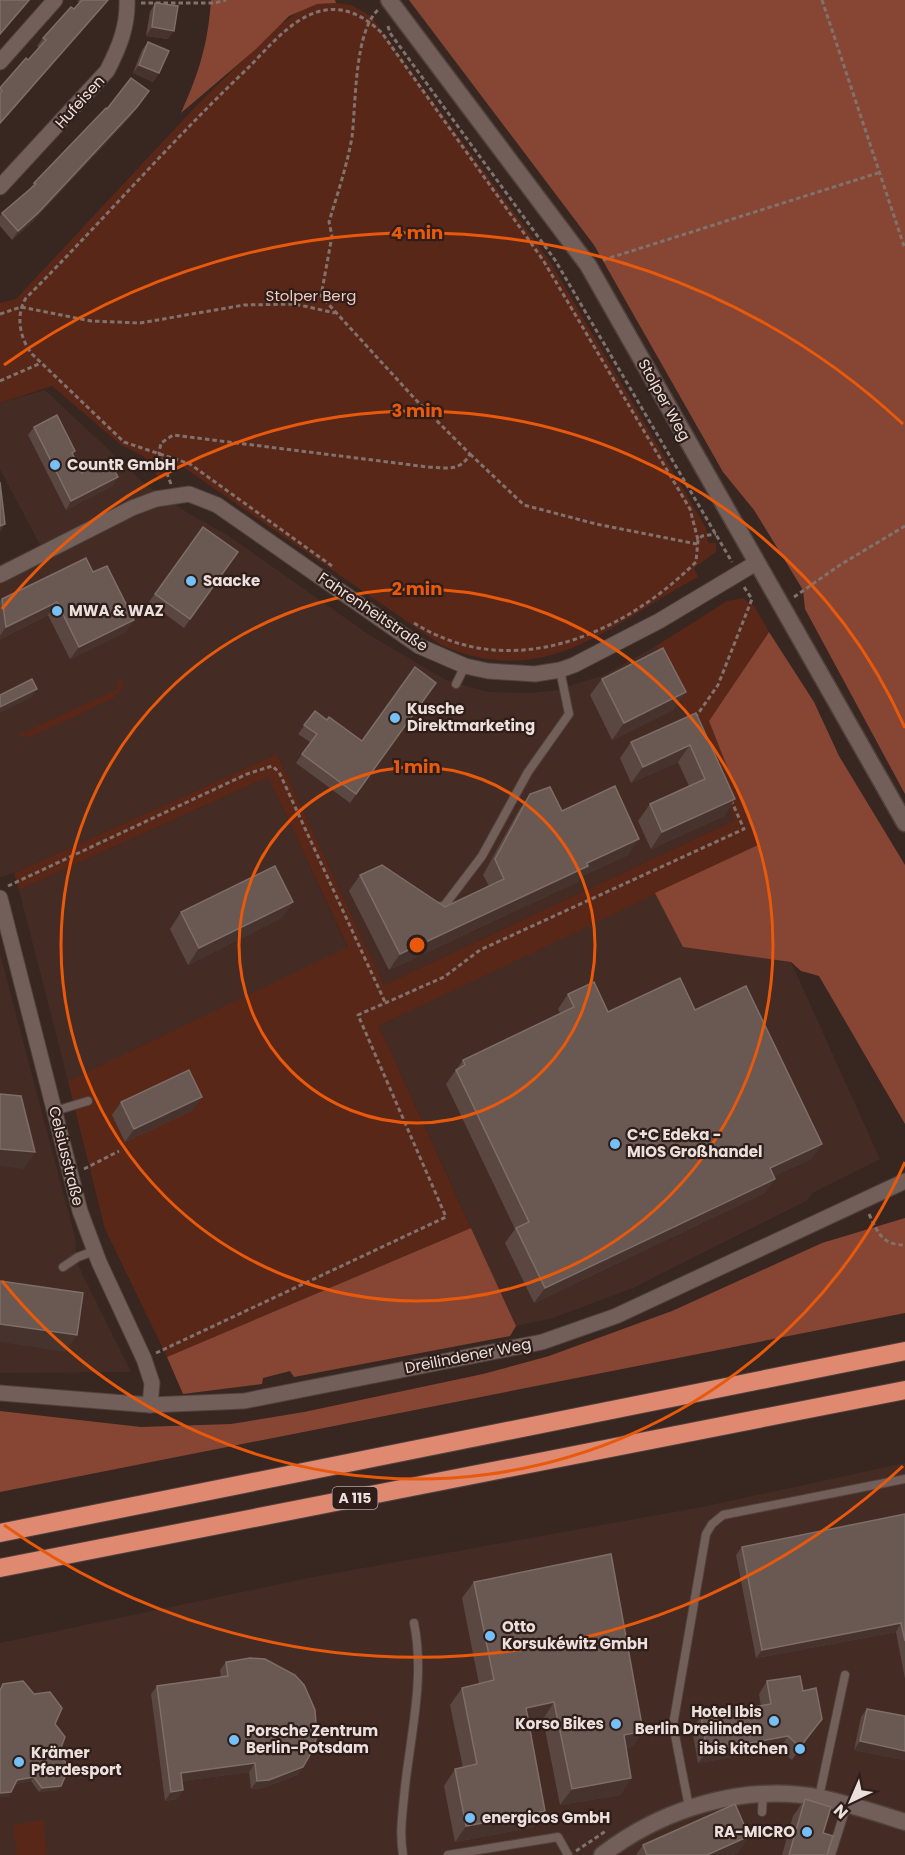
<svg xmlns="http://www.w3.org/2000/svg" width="905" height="1855" font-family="Poppins,sans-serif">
<rect width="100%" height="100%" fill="#382621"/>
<!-- built -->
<g fill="#442c24">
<polygon points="45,390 145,484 186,512 226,534 368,634 446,680 488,692 532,693 557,690 604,675 656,646 735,820 384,985 277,754 14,873 0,877 0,564 40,545 0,469 0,403"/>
<polygon points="268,777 348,948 68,1081 19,890"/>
<polygon points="655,893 684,947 791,962 880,1159 814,1192 806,1201 633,1288 553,1318 516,1326 379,1026"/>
<polygon points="0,954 76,1241 75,1259 131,1372 0,1373"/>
<polygon points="905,1463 905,1855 0,1855 0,1643 308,1578 702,1507"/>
</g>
<!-- green -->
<g fill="#592718">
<path d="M336,3L351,5L371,16L551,263L706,528L708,543H716V552L694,568L698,577C612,623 547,692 441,645L183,467L160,480L143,456L121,445L52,386L0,403V303L16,299L198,104L276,28L301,10L317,4Z"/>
<polygon points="743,598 755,607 769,632 709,721 758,845 379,1026 471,1228 167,1357 105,1229 68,1081 348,947 268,777 19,890 14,873 277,754 384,985 735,820 656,646 727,601"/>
<polygon points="123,680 123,687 114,698 30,737 18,735 118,689 116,683"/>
<polygon points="43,1820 47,1855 17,1855 13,1825"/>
</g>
<!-- forest -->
<g fill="#874633">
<path d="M211,0H335L336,3L317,4L289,16L256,49L181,113C199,73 208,44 211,0Z"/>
<polygon points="409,0 905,0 905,794 805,609 803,590 754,510 723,472 594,245"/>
<polygon points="769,632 814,702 839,756 905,865 905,1124 819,976 801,971 791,962 683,947 655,893 758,845 709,721"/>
<polygon points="905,1218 905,1313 0,1492 0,1411 141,1427 231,1424 304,1412 483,1374 549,1356 672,1311 822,1243"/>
<polygon points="471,1228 516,1326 510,1336 294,1377 290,1371 263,1378 262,1384 183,1394 167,1357"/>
</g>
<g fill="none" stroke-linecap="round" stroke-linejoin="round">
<defs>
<g id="service">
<polyline points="456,684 465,666"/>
<polyline points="435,907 444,906 482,856 528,772 569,714 560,670"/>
<polyline points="55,1111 88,1101"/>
<polyline points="63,1267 78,1257 94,1251"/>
<polyline points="819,1797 845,1675"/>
<polyline points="689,1807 673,1725 706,1534 712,1524 723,1515 905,1479"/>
<polyline points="762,1812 763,1794"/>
<path d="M403,1855C399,1833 403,1809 405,1787C411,1733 425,1676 414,1623"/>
<polyline points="448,1855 558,1837 568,1855"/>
<polyline points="831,1855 847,1804"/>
</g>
<g id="minor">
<polyline points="0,62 55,0"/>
<path d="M0,187L107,71C119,48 128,26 127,0"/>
<polyline points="0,575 132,508 156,499 189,494 217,505 419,646 465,666 488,671 535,674 560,670 574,665 659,621 756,563"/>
<polyline points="0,898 80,1211 99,1262 144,1359 152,1383 150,1405"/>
<polyline points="0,1393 150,1405 244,1401 542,1342 616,1316 905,1181"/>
</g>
<g id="tertiary">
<polyline points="389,0 588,265 905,823"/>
<path d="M602,1855C663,1808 745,1783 821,1798C850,1804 877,1813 905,1822"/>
</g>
<g id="motorway">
<polyline points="0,1533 905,1351"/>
<polyline points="0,1568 905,1390"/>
</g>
</defs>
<!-- service casing -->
<use href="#service" stroke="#50413c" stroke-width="10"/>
<!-- minor casing -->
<use href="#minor" stroke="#50413c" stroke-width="17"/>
<!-- tertiary casing -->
<use href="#tertiary" stroke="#50413c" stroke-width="19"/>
<!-- motorway casing -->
<use href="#motorway" stroke="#50413c" stroke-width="20"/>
<!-- path -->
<g stroke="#81726d" stroke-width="3" stroke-dasharray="4.5 3" stroke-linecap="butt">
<polyline points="822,0 905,249"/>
<polyline points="141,3 215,3 226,0"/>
<polyline points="388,26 390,33 555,260 732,562"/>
<polyline points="603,260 878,173"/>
<polyline points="0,314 21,307 91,321 140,323 244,305 295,304 335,313"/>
<polyline points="0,381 41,363"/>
<polyline points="470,454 524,505 596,524 697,544"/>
<path d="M171,484L159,453L161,443L173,435L428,467C447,468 460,472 470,454L416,400L321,296L332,236L329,222C337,195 347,166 352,137C356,105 354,30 379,9"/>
<path d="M332,566L190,464L124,442L32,354C20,339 15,315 26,298C101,223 170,142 247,69C267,49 289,21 317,12C343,4 364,16 382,33L543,260L690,509L698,540"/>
<polyline points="794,597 840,565 905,526"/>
<path d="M414,623C511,684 622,635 696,562L698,540L702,536L716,534"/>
<polyline points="695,718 718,685 752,599 744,587"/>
<polyline points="8,886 247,774 272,766 279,772 385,1002"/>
<polyline points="84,1169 119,1151"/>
<path d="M869,1214C878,1233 882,1245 905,1245"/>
<polyline points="156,1353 446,1217 358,1015 444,977 480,950 744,829 731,800"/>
<polyline points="576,1851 606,1831"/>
</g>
<!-- service -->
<use href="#service" stroke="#735f59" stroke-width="8"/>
<!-- minor -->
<use href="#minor" stroke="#735f59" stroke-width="15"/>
<!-- tertiary -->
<use href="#tertiary" stroke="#735f59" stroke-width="16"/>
<!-- motorway -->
<use href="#motorway" stroke="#df8970" stroke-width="18"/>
</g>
<!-- wall -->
<g fill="#5a4742">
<polygon points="79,0 108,0 0,124 0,88 28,60 39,48 37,46 43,38 74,9 80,2 77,2"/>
<polygon points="155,3 168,39 146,36 150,12"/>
<polygon points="148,42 159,73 153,82 133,73 142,50"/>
<polygon points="107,109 131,116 32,222 12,240 0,226 0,216 2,213 28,191 34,183"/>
<polygon points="34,427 75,451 73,454 82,473 118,477 112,486 66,510 28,435"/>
<polygon points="203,527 238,552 184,628 149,602"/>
<polygon points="93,572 134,620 125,632 70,659 48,615 0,639 0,601 2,599"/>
<polygon points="602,679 674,709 612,740 590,695"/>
<polygon points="436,683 350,803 296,763 310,742 298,734 315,711 327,720 362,741"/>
<polygon points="696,713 735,799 724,816 651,849 638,821 650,804 689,786 678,762 631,783 620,758 631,742"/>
<polygon points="530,794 562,811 628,855 582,876 577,882 389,970 349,891 360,875 445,907 489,886 483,875 519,810"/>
<polygon points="293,902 281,918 188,965 170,929 181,912"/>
<polygon points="568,994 608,1012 695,1010 822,1144 811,1159 774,1176 775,1179 764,1193 534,1303 505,1243 515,1229 446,1084 463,1060 560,1013 558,1009"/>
<polygon points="121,1102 193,1110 125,1142 112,1115"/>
<polygon points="905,1514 905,1679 896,1632 756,1658 736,1555 742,1547"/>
<polygon points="474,1582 643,1731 632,1747 626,1748 631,1778 620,1795 560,1805 543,1719 528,1722 534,1827 455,1842 444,1786 455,1769 463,1768 450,1705 462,1688 479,1684 462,1598"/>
<polygon points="226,1662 303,1767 297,1775 263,1788 251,1789 249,1772 182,1781 183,1790 177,1799 165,1801 151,1694 157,1686 221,1677 220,1670"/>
<polygon points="767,1681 803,1691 822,1719 792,1760 779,1749 698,1763 692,1729 701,1716 761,1706 759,1694"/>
<polygon points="3,1684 55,1724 59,1753 61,1786 58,1790 39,1792 31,1781 15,1784 8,1797 0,1797 0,1689"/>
<polygon points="867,1709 905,1716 905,1760 854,1750 861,1717"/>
<polygon points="805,1799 823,1833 827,1855 782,1855 793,1816"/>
<polygon points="643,1845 738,1853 733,1855 636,1855"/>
</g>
<!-- shaded-wall -->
<g fill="#46332e">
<polygon points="29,0 31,0 0,35 0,34"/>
<polygon points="108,0 104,6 0,124 0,123 80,31"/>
<polygon points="152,27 174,31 168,39 146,36"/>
<polygon points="139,65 159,73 153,82 133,73"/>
<polygon points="149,91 131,116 32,222 12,240 18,231"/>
<polygon points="118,477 112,486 66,510 71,501"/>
<polygon points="5,524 0,532 0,526"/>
<polygon points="57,602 48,615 0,639 0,636 6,627"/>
<polygon points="134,620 125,632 70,659 79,647"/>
<polygon points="37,689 31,698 0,713 0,707"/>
<polygon points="686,692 674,709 612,740 624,723"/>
<polygon points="690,745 678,762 631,783 643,767"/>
<polygon points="735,799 724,816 651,849 662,832"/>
<polygon points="639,839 628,855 582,876 577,882 389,970 400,954 587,863"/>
<polygon points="293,902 281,918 188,965 199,948"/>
<polygon points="202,1097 193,1110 125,1142 134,1129"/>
<polygon points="822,1144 811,1159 760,1183 770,1168"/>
<polygon points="0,1149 35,1152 24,1169 0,1166"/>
<polygon points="775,1179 764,1193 534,1303 545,1288"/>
<polygon points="0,1324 77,1335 65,1352 0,1342"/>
<polygon points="901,1623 896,1632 756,1658 762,1650"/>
<polygon points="554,1702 543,1719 514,1724 526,1708"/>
<polygon points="643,1731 632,1747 612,1751 624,1735"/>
<polygon points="788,1736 779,1749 698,1763 707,1751"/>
<polygon points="860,1741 905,1751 905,1760 854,1750"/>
<polygon points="255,1763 249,1772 175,1782 181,1773"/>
<polygon points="303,1767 297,1775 263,1788 251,1789 257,1781"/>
<polygon points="34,1777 31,1781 14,1784 17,1780"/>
<polygon points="631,1778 620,1795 560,1805 572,1789"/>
<polygon points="61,1786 58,1790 39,1792 42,1788"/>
<polygon points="183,1790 177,1799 165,1801 171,1792"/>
<polygon points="11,1792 8,1797 0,1797 0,1793"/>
<polygon points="545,1811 534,1827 455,1842 466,1826"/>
<polygon points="749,1836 738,1853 733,1855 707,1855"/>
</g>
<!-- building -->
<g fill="#6a5852" stroke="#7e6d68" stroke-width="1.5">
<polygon points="0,0 29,0 0,34"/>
<polygon points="82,0 108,0 0,123 0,93 2,91 0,88 26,58 28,60 46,40 43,38 71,7 74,9"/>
<polygon points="155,3 178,6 174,31 152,27"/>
<polygon points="148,42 169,51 159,73 139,65"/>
<polygon points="131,78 149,91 137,107 38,213 18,231 2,213 36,184 34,183 106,108 107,109"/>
<polygon points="57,415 75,451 72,453 82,473 109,460 118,477 71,501 34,427"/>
<polygon points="0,482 5,524 0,526"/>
<polygon points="203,527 238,552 190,619 155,594"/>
<polygon points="86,558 93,572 107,566 134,620 79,647 57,602 6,627 2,599"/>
<polygon points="663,648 686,692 624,723 602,679"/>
<polygon points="415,667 436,683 356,794 302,754 317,734 304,725 315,711 327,720 329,717 362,741"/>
<polygon points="32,679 37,689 0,707 0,695"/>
<polygon points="696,713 735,799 662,832 650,804 705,779 690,745 643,767 631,742"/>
<polygon points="615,786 639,839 587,863 588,866 400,954 360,875 382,865 445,907 504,879 495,859 530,794 550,787 562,811"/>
<polygon points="275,866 293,902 199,948 181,912"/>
<polygon points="680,978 695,1010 746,986 822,1144 770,1168 775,1179 545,1288 516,1228 529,1222 456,1070 465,1065 463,1060 574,1007 568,994 594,982 608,1012"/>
<polygon points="189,1070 202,1097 134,1129 121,1102"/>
<polygon points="0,1094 21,1096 35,1152 0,1149"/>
<polygon points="0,1281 83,1293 77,1335 0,1324"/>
<polygon points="905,1514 905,1641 901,1623 762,1650 742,1547"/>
<polygon points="611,1554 643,1731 624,1735 631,1778 572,1789 554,1702 526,1708 545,1811 466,1826 455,1769 477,1764 462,1688 494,1680 474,1582"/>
<polygon points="250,1658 265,1659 295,1675 304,1685 315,1710 317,1737 311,1753 303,1767 269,1780 257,1781 255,1763 181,1773 183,1790 171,1792 157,1686 228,1676 226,1662"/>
<polygon points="800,1676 803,1691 816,1688 822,1719 800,1747 788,1736 707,1751 701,1716 771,1704 767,1681"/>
<polygon points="23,1681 34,1694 50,1692 62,1708 55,1724 65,1737 59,1753 69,1767 61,1786 42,1788 34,1777 17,1780 11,1792 0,1793 0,1691 3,1684"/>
<polygon points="867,1709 905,1716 905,1751 860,1741"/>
<polygon points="805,1799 831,1807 823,1833 833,1836 827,1855 789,1855"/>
<polygon points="735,1804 749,1836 707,1855 647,1855 643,1845"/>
</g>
<!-- distance rings -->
<g fill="none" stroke="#e8590c" stroke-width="3">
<circle cx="417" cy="945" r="178"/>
<circle cx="417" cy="945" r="356"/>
<path d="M905 1162A534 534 0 0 1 2 1281M2 609A534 534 0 0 1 905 728"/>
<path d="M903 1466A712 712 0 0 1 4 1525M4 365A712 712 0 0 1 903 424"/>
</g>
<!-- markers -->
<g fill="#75c0f6" stroke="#2e1d18" stroke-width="2">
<circle cx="55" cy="465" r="6"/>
<circle cx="191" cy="581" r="6"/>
<circle cx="57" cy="611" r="6"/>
<circle cx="395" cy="718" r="6"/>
<circle cx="615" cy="1144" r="6"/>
<circle cx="490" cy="1636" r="6"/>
<circle cx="774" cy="1721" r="6"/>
<circle cx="616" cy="1724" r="6"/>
<circle cx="234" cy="1740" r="6"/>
<circle cx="800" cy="1749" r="6"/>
<circle cx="19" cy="1762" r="6"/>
<circle cx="470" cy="1818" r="6"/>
<circle cx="807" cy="1832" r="6"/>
</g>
<g text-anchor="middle" stroke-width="4.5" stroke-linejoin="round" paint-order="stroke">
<!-- shield labels -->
<rect fill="#2e1d18" stroke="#b3a6a1" stroke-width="1.5" x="332.5" y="1487" width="45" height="22" rx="4.5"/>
<g font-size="14" font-weight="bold" fill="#ece0dc">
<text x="355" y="1503">A 115</text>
</g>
<!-- street labels -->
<g font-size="15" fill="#ece0dc" stroke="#2e1d18">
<text transform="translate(80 102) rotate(-48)" y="5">Hufeisen</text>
<text transform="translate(664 400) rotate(61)" y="5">Stolper Weg</text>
<text transform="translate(373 612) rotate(34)" y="5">Fahrenheitstraße</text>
<text transform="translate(66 1156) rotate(76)" y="5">Celsiusstraße</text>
<text transform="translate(468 1356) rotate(-11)" y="5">Dreilindener Weg</text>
</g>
<!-- park labels -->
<g font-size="15" fill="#f3cabd" stroke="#2e1d18">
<text x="311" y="301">Stolper Berg</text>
</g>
<!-- poi labels -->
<g font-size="15" font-weight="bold" fill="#ece0dc" stroke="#2e1d18" text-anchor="start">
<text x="67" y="470">CountR GmbH</text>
<text x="203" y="586">Saacke</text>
<text x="69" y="616">MWA &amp; WAZ</text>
<text x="407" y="714">Kusche<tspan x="407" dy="17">Direktmarketing</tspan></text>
<text x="627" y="1140">C+C Edeka -<tspan x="627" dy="17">MIOS Großhandel</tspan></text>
<text x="502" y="1632">Otto<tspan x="502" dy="17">Korsukéwitz GmbH</tspan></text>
<text x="762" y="1717" text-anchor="end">Hotel Ibis<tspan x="762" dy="17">Berlin Dreilinden</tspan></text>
<text x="604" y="1729" text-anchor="end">Korso Bikes</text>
<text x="246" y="1736">Porsche Zentrum<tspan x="246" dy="17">Berlin-Potsdam</tspan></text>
<text x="788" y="1754" text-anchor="end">ibis kitchen</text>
<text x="31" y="1758">Krämer<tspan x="31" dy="17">Pferdesport</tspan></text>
<text x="482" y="1823">energicos GmbH</text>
<text x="795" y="1837" text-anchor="end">RA-MICRO</text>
</g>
</g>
<circle cx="417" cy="945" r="9" fill="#e8590c" stroke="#2e1d18" stroke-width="3"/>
<g font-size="18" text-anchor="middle" font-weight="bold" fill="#e8590c" stroke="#2e1d18" stroke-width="4.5" stroke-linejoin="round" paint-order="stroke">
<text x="417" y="239">4 min</text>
<text x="417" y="417">3 min</text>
<text x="417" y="595">2 min</text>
<text x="417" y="773">1 min</text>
</g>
<!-- north arrow -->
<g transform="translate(851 1801) rotate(224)" stroke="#2e1d18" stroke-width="4.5" paint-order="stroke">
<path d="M0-4.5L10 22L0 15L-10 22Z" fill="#ece0dc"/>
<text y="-9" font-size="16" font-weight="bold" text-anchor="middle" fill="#ece0dc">N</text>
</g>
</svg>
